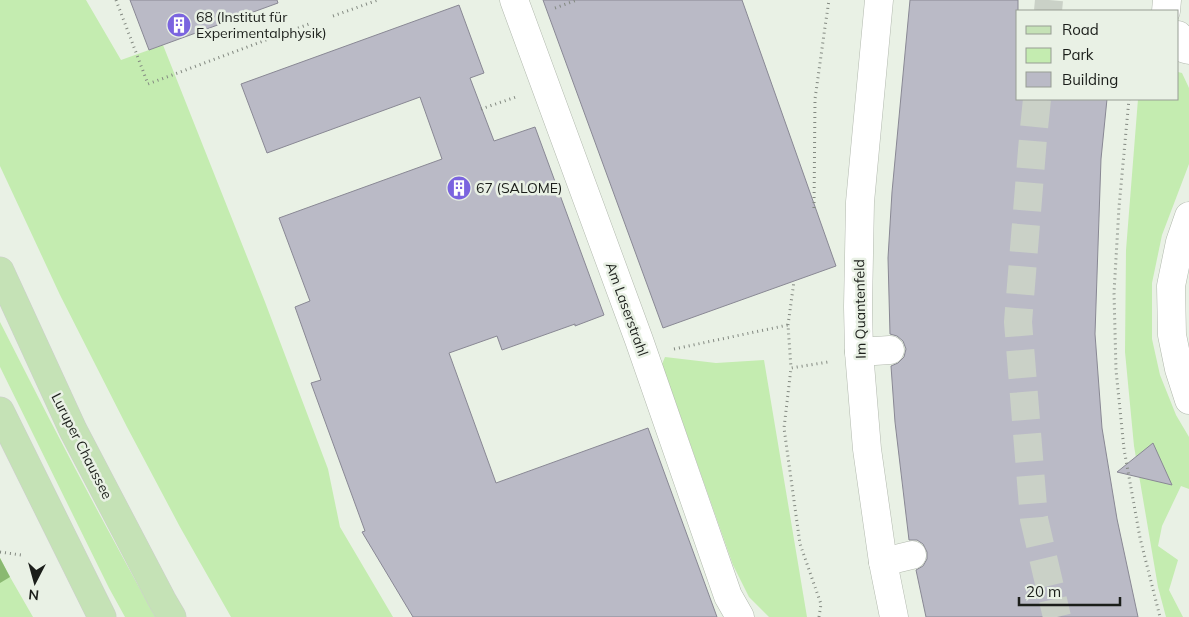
<svg xmlns="http://www.w3.org/2000/svg" width="1189" height="617" font-family="Mulish,sans-serif">
<rect width="100%" height="100%" fill="#e9f1e5"/>
<!-- green -->
<g fill="#c4ecb0">
<polygon points="0,0 86,0 121,60 163,45 265,302 328,469 340,527 393,617 231,617 180,527 127,427 60,295 0,166"/>
<polygon points="1178,72 1182,73 1189,88 1189,164 1162,235 1152,283 1152,339 1160,375 1176,415 1189,437 1189,489 1181,486 1162,526 1158,546 1178,560 1169,590 1183,617 1166,617 1158,587 1134,446 1125,352 1126,250 1138,99 1178,99"/>
<path d="M0,322C50,421 101,520 156,617H125L109,588L0,367Z"/>
<polygon points="665,357 716,363 764,360 807,617 769,617 749,597 733,565 662,364"/>
<polygon points="0,558 10,577 33,617 0,617"/>
</g>
<!-- forest -->
<polygon fill="#8ab971" points="0,558 10,577 0,583"/>
<!-- building -->
<g fill="#babac6" stroke="#898894">
<polygon points="130,0 277,0 278,3 149,50"/>
<polygon points="543,0 742,0 836,266 663,328"/>
<polygon points="910,0 1018,0 1018,99 1107,99 1101,159 1095,334 1102,428 1117,519 1138,617 926,617 916,570 923,566 927,559 927,552 923,544 917,540 909,540 895,422 891,366 898,363 904,357 906,349 903,341 897,336 890,334 888,258 892,192"/>
<polygon points="459,5 484,73 470,78 494,141 535,127 604,315 575,326 575,324 502,350 497,336 449,353 496,483 648,428 717,617 413,617 362,532 365,531 311,383 321,380 295,307 310,301 279,218 442,159 420,97 267,153 241,84"/>
<polygon points="1153,443 1172,485 1117,472"/>
</g>
<g fill="none" stroke-linecap="round" stroke-linejoin="round">
<!-- minor-tunnel -->
<g stroke="#cad1c7" stroke-width="28" stroke-dasharray="28 14" stroke-linecap="butt">
<polyline points="1048,11 1049,0"/>
<polyline points="1037,99 1033,138 1018,322 1034,519 1057,617"/>
</g>
<defs>
<g id="minor">
<polyline points="514,0 639,340 728,596 740,617"/>
<polyline points="879,0 860,202 858,307 859,352 867,449 883,562 894,617"/>
<polyline points="1166,11 1167,0"/>
<polyline points="1178,35 1185,49 1189,50"/>
<polyline points="1189,216 1180,242 1171,286 1172,335 1179,369 1189,400"/>
<polyline points="859,352 890,350"/>
<polyline points="883,562 912,555"/>
</g>
<g id="major">
<polyline points="0,271 73,430 162,600 172,617"/>
<polyline points="0,411 102,617"/>
</g>
</defs>
<!-- minor casing -->
<use href="#minor" stroke="#b2b9ae" stroke-width="29"/>
<!-- major casing -->
<use href="#major" stroke="#cdcecd" stroke-width="29"/>
<!-- path -->
<g stroke="#838981" stroke-width="3" stroke-dasharray="1 4" stroke-linecap="butt">
<polyline points="116,0 148,84 309,24"/>
<polyline points="555,8 577,0"/>
<polyline points="333,16 378,0"/>
<polyline points="1129,99 1119,207 1114,293 1116,370 1124,449 1140,538 1160,617"/>
<polyline points="481,109 516,97"/>
<polyline points="814,208 815,99 825,27 829,0"/>
<polyline points="788,325 794,281"/>
<polyline points="674,349 788,325 791,368"/>
<polyline points="0,552 21,555"/>
<polyline points="819,617 821,604 800,544 784,428 791,368 828,362"/>
</g>
<!-- minor -->
<use href="#minor" stroke="#fff" stroke-width="28"/>
<!-- major -->
<use href="#major" stroke="#c5e2b6" stroke-width="28"/>
</g>
<!-- icons -->
<defs>
<symbol id="building-disc" viewBox="-11 -11 22 22"><circle r="9.5" fill="#7b64df" stroke="#e9f1e5"/><path d="M-4-6H4V6H1V3H-1V6H-4ZM-2.5-4.3h1.7v1.8h-1.7ZM.8-4.3h1.7v1.8H.8ZM-2.5-1h1.7V.8h-1.7ZM.8-1h1.7V.8H.8Z" fill="#fff"/></symbol>
</defs>
<g fill-rule="evenodd">
<use href="#building-disc" x="165" y="11" width="28" height="28"/>
<use href="#building-disc" x="445" y="174" width="28" height="28"/>
</g>
<g text-anchor="middle" stroke-width="5" stroke-linejoin="round" paint-order="stroke">
<!-- poi labels -->
<g font-size="14" fill="#1b1e1a" stroke="#e9f1e5" text-anchor="start">
<text x="196" y="22">68 (Institut für<tspan x="196" dy="16">Experimentalphysik)</tspan></text>
<text x="476" y="193">67 (SALOME)</text>
</g>
<!-- street labels -->
<g font-size="14" fill="#1b1e1a" stroke="#e9f1e5">
<text transform="translate(627 309) rotate(70)" y="5">Am Laserstrahl</text>
<text transform="translate(860 309) rotate(-91)" y="5">Im Quantenfeld</text>
<text transform="translate(82 446) rotate(63)" y="5">Luruper Chaussee</text>
</g>
</g>
<!-- legend -->
<rect x="1016" y="10" width="162" height="90" fill="#e9f1e5" stroke="#979d94"/>
<rect x="1026" y="26" width="25" height="8" fill="#c5e2b6" stroke="#979d94"/>
<text x="1062" y="35" font-size="15" fill="#1b1e1a">Road</text>
<rect x="1026" y="48" width="25" height="15" fill="#c4ecb0" stroke="#979d94"/>
<text x="1062" y="60" font-size="15" fill="#1b1e1a">Park</text>
<rect x="1026" y="72" width="25" height="15" fill="#babac6" stroke="#979d94"/>
<text x="1062" y="85" font-size="15" fill="#1b1e1a">Building</text>
<!-- north arrow -->
<g transform="translate(35 582) rotate(186)" stroke="#e9f1e5" stroke-width="4" paint-order="stroke">
<path d="M0-4L9 19L0 12L-9 19Z" fill="#1b1e1a"/>
<text y="-8" font-size="14" font-weight="bold" text-anchor="middle" fill="#1b1e1a">N</text>
</g>
<!-- scale -->
<path d="M1019 597v8h101v-8" fill="none" stroke="#1b1e1a" stroke-width="2.5"/>
<text x="1026" y="597" font-size="15" fill="#1b1e1a" stroke="#e9f1e5" stroke-width="4" paint-order="stroke">20 m</text>
</svg>
